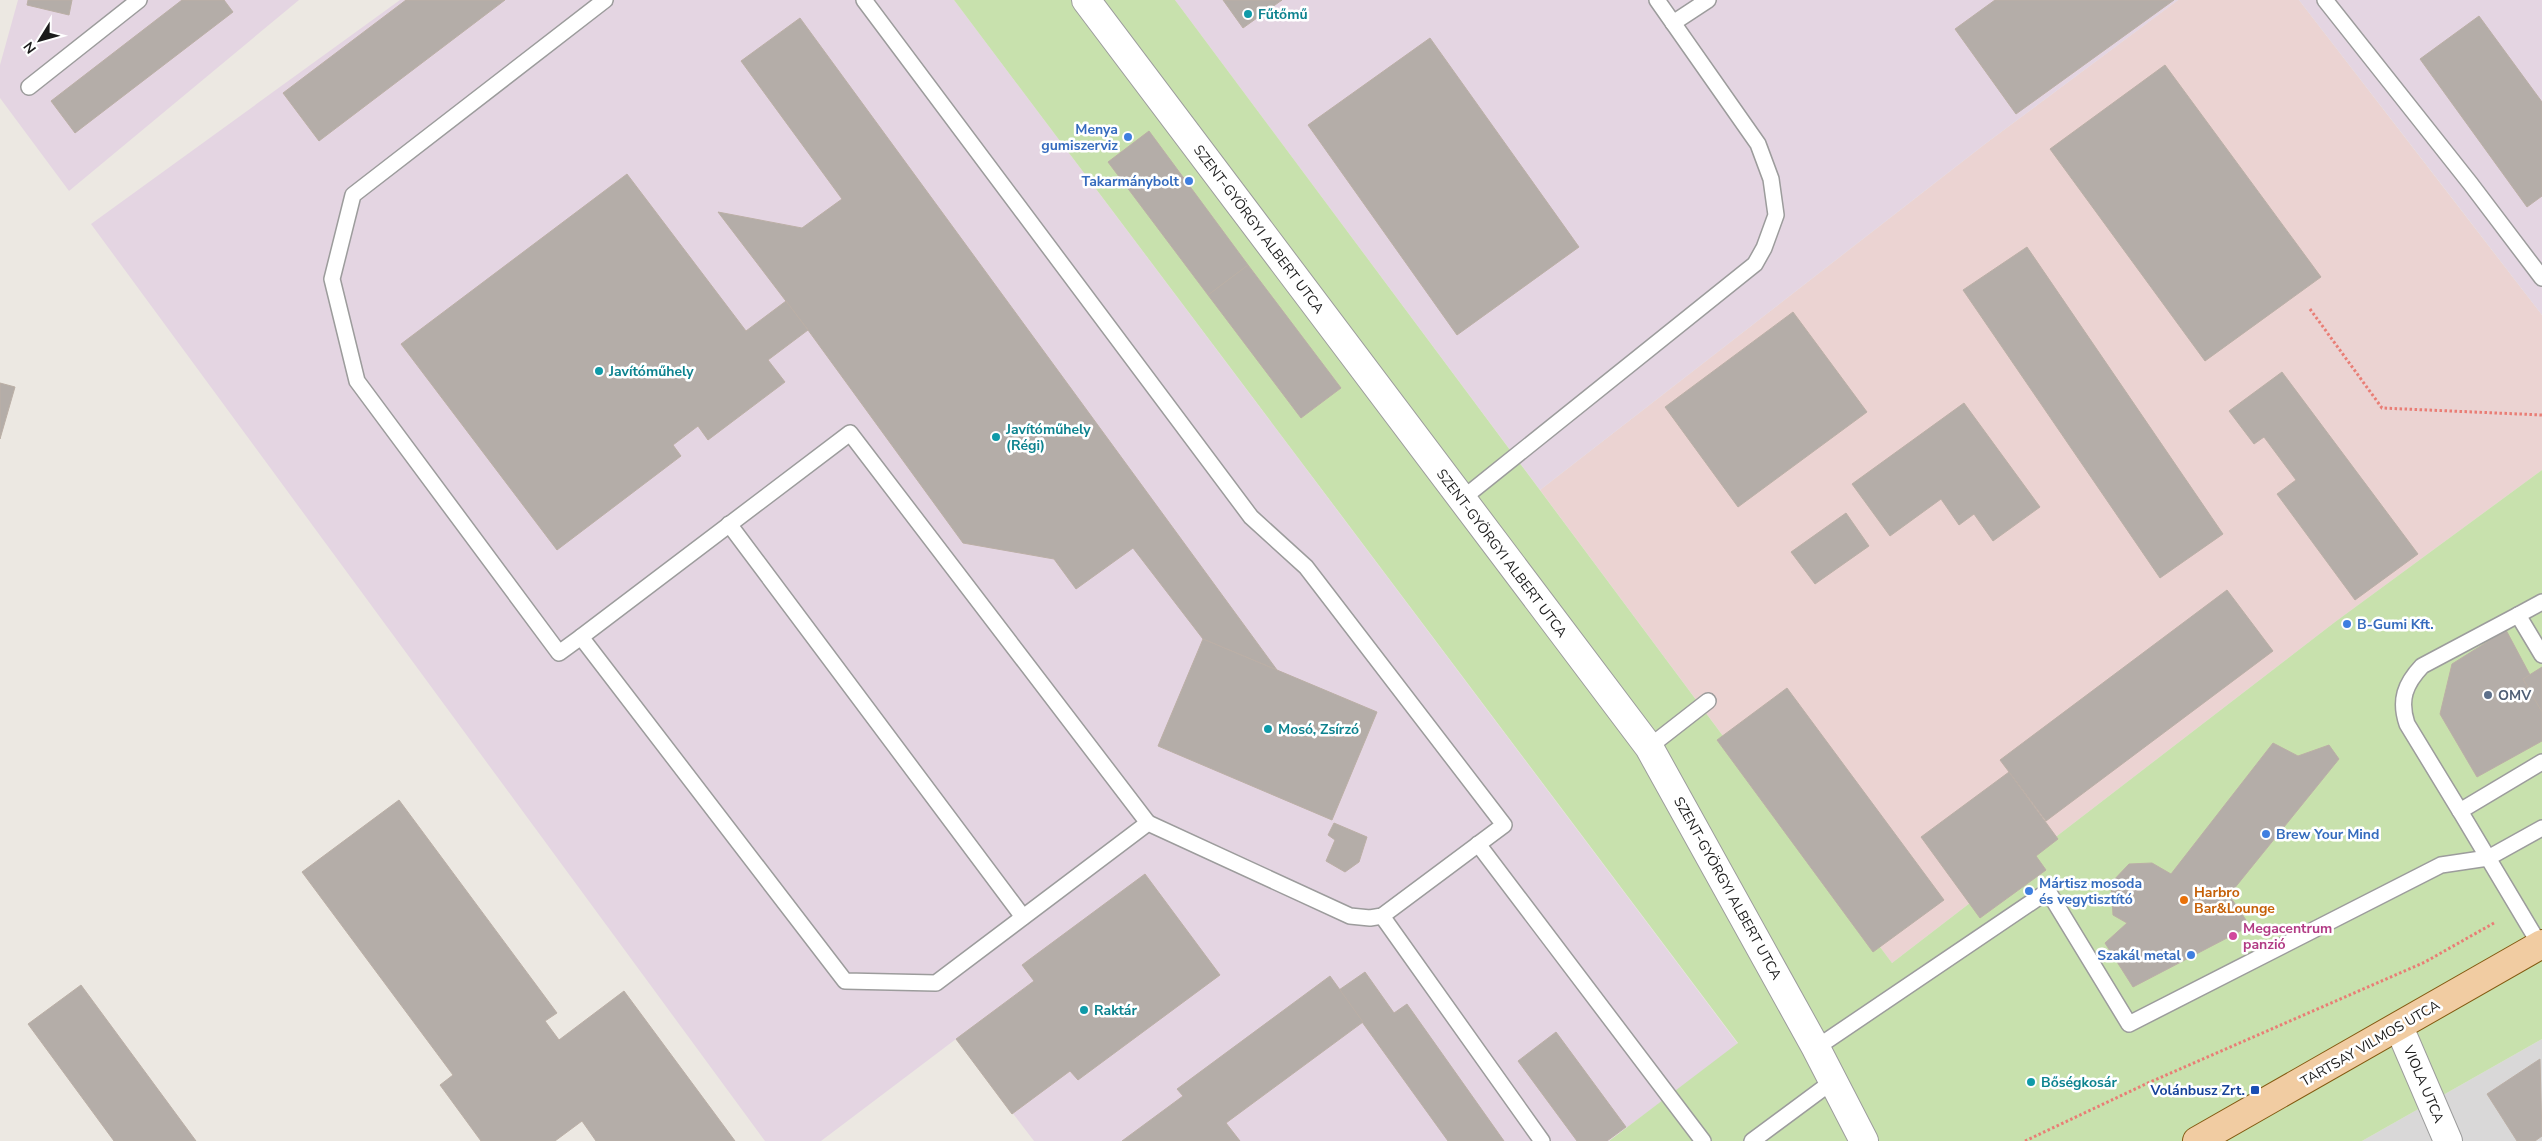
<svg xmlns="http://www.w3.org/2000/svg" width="2542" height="1141" font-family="'Nunito Sans',sans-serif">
<rect width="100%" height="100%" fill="#ece8e2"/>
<!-- residential -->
<polygon fill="#d9d8d8" points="2542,1039 2542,1141 2362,1141"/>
<!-- commercial -->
<polygon fill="#ebd3d2" points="2178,0 2299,0 2542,315 2542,470 2335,622 1892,963 1540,490 1985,144"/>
<!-- industrial -->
<g fill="#e4d5e2">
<polygon points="18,0 299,0 69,191 0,98 0,65"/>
<polygon points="400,0 954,0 1738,1044 1609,1141 1034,1141 956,1039 821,1141 765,1141 91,224"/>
<polygon points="1175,0 2178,0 1985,144 1540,490"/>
<polygon points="2299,0 2542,0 2542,315 2452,198"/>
</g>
<!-- grass -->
<polygon fill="#c8e1ad" points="954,0 1175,0 1892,963 2335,622 2542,470 2542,1039 2362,1141 1609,1141 1738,1043"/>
<!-- building -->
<g fill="#b4ada8" stroke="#bbafa6">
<polygon points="28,0 72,0 69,15 27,5"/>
<polygon points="182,0 224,0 233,12 75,133 51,101"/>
<polygon points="406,0 505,0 319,141 283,93"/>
<polygon points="1223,0 1282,0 1243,28"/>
<polygon points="1995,0 2174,0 2016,114 1955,29"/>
<polygon points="2479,16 2542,102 2542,196 2527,207 2420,59"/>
<polygon points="800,18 1277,670 1203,639 1133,548 1076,589 1054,559 963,543 808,330 718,212 802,228 842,199 741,61"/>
<polygon points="1430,38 1579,247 1457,335 1308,125"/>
<polygon points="2165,65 2321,277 2205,361 2050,149"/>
<polygon points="1149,131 1248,265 1208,295 1108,162"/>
<polygon points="627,174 746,331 786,301 808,330 768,360 785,382 708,440 698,426 673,445 681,456 557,550 401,344"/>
<polygon points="2027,247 2223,534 2160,578 1963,290"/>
<polygon points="1248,265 1341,388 1301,418 1208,295"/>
<polygon points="1793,312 1867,412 1738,507 1665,407"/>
<polygon points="2282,372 2418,554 2355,600 2277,494 2296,480 2264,437 2254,444 2229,411"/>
<polygon points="0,383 15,387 0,439"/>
<polygon points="1964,403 2040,507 1993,541 1974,514 1959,525 1941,499 1890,536 1852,484"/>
<polygon points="1846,513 1869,546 1815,584 1791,552"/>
<polygon points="2227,590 2273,651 2046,821 2000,760"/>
<polygon points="2506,630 2530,675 2523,679 2542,712 2542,741 2477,777 2440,714 2452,664"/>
<polygon points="1203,639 1377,712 1332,820 1158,746"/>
<polygon points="2542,667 2542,712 2523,679"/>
<polygon points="1787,688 1944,900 1873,952 1717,740"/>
<polygon points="2273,743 2298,756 2329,745 2339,759 2229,895 2250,926 2133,987 2105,943 2127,923 2113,915 2111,883 2129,864 2152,863 2171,874"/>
<polygon points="2009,772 2058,839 2036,856 2046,870 1980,918 1921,837"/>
<polygon points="399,800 557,1013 545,1021 559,1040 624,991 735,1141 596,1141 582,1121 555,1141 481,1141 440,1085 453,1075 302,872"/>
<polygon points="1334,823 1367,837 1359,862 1345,872 1326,861 1335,840 1328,835"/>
<polygon points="1145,874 1220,975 1078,1080 1070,1071 1012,1114 956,1039 1034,981 1022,965"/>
<polygon points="1365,972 1394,1013 1407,1004 1504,1141 1448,1141 1339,990"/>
<polygon points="1330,976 1363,1022 1226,1123 1240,1141 1122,1141 1183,1096 1177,1089"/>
<polygon points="81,985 196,1141 114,1141 28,1024"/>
<polygon points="1556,1032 1626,1127 1607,1141 1577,1141 1518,1061"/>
<polygon points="2540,1059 2542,1136 2535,1141 2517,1141 2487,1094"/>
</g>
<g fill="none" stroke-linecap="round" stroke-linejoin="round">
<defs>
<g id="lane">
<polyline points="605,0 353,195 332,279 357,381 559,653 581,637 845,981 936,983 1148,823 1350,916 1370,918 1382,916 1504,825 1306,567 1251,517 864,0"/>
<polyline points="2325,0 2470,183 2542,278"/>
<polyline points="1673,23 1708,0"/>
<polyline points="29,87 139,0"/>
<polyline points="1462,499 1755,264 1764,248 1776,215 1771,179 1758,144 1657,0"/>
<polyline points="729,524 1023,917"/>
<polyline points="2518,615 2542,602"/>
<polyline points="581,637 850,433 1148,823"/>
<polyline points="1649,747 1708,701"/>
<path d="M2460,811L2407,724C2399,700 2405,684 2422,666L2518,615L2542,655"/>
<polyline points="1478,844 1703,1141"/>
<polyline points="1382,916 1542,1141"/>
<polyline points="2540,945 2460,811 2542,762"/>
<polyline points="1816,1048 2048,891 2129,1024 2441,865 2488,858 2542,828"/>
<polyline points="1752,1141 1833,1081"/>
</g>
<g id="street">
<polyline points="1086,0 1649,747 1816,1048 1864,1141"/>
<polyline points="2399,1027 2448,1141"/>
</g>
<polyline id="primary" points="2197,1141 2542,944"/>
</defs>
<!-- lane casing -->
<use href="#lane" stroke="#9c9c9c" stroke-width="18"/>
<!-- street casing -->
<use href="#street" stroke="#9c9c9c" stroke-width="30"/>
<!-- primary casing -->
<use href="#primary" stroke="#835910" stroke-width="30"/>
<!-- path -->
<g stroke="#e97d75" stroke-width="3" stroke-dasharray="2.5 2.5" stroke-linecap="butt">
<polyline points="2310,309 2382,408 2542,415"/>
<polyline points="2025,1141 2150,1082 2425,962 2494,923"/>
</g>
<!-- lane -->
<use href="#lane" stroke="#fff" stroke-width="15"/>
<!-- street -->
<use href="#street" stroke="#fff" stroke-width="28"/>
<!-- primary -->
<use href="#primary" stroke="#f1cca2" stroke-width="28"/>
</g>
<!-- markers -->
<g fill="#0f9aa8" stroke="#fff" stroke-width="2">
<circle cx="1248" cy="14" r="5"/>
<circle cx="599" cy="371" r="5"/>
<circle cx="996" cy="437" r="5"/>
<circle cx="1268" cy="729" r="5"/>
<circle cx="1084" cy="1010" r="5"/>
<circle cx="2031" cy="1082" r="5"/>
</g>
<g fill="#3f7fe0" stroke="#fff" stroke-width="2">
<circle cx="1128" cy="137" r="5"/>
<circle cx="1189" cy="181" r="5"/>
<circle cx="2347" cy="624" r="5"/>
<circle cx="2266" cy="834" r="5"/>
<circle cx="2029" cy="891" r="5"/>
<circle cx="2191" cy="955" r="5"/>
</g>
<circle fill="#5c6f8a" stroke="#fff" stroke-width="2" cx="2488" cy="695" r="5"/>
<circle fill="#e8710a" stroke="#fff" stroke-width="2" cx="2184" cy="900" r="5"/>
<circle fill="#d1479c" stroke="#fff" stroke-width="2" cx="2233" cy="936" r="5"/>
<rect fill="#1a4fb4" stroke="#fff" stroke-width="2" x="2250" y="1085" width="10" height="10" rx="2.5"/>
<g text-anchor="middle" stroke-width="5" stroke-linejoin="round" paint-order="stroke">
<!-- culture labels -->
<g font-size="14" font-weight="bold" fill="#0d838f" stroke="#fff" text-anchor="start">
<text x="1258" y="19">Fűtőmű</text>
<text x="609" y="376">Javítóműhely</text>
<text x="1006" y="434">Javítóműhely<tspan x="1006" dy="16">(Régi)</tspan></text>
<text x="1278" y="734">Mosó, Zsírzó</text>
<text x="1094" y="1015">Raktár</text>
<text x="2041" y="1087">Bőségkosár</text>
</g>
<!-- shop labels -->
<g font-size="14" font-weight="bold" fill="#366cbe" stroke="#fff" text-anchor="end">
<text x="1118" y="134">Menya<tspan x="1118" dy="16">gumiszerviz</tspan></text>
<text x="1179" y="186">Takarmánybolt</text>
<text x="2357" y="629" text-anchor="start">B-Gumi Kft.</text>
<text x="2276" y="839" text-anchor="start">Brew Your Mind</text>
<text x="2039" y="888" text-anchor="start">Mártisz mosoda<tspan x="2039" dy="16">és vegytisztító</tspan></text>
<text x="2181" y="960">Szakál metal</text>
</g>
<!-- street labels -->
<g font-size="14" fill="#1b1b1b" stroke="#fff">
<text transform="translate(1259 229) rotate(53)" y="5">SZENT-GYÖRGYI ALBERT UTCA</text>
<text transform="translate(1502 553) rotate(53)" y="5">SZENT-GYÖRGYI ALBERT UTCA</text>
<text transform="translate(1728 888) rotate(61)" y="5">SZENT-GYÖRGYI ALBERT UTCA</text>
<text transform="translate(2370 1043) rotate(-30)" y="5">TARTSAY VILMOS UTCA</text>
<text transform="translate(2424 1084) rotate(67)" y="5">VIOLA UTCA</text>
</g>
<!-- service labels -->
<g font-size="14" font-weight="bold" fill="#4e5e75" stroke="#fff" text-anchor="start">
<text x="2498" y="700">OMV</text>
</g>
<!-- food labels -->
<g font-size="14" font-weight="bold" fill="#c56008" stroke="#fff" text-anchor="start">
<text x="2194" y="897">Harbro<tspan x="2194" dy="16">Bar&amp;Lounge</tspan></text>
</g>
<!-- hotel labels -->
<g font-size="14" font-weight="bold" fill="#b23c85" stroke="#fff" text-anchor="start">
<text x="2243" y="933">Megacentrum<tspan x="2243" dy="16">panzió</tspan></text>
</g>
<!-- transit labels -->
<g font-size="14" font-weight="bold" fill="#164399" stroke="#fff" text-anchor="end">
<text x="2245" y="1095">Volánbusz Zrt.</text>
</g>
</g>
<!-- north arrow -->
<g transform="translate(40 40) rotate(233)" stroke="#ffffff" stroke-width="4" paint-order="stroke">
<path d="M0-4L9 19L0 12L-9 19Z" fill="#1b1b1b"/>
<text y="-8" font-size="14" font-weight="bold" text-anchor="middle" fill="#1b1b1b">N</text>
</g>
</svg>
